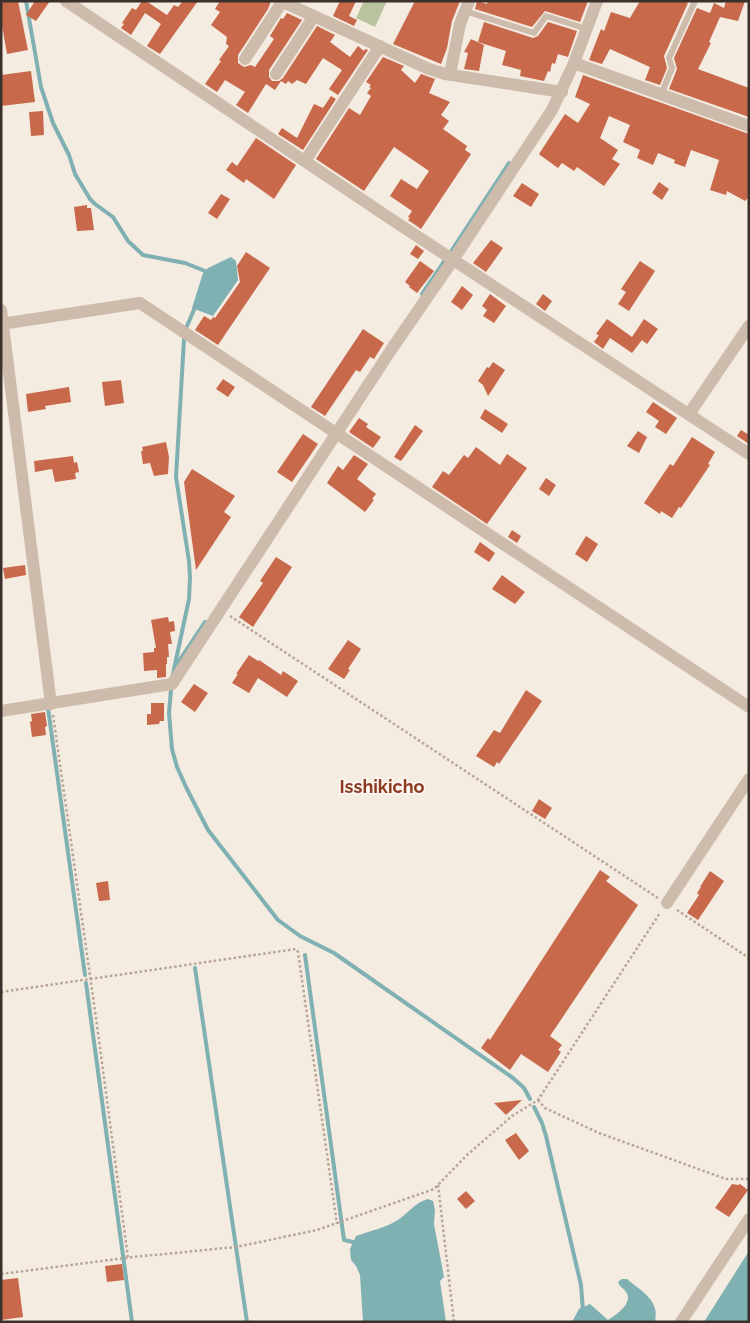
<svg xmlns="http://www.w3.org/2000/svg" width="750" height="1323" font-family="Raleway,sans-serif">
<rect width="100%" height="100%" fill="#f4ebe1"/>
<!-- green -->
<polygon fill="#b8c4a0" points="364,1 387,1 375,27 356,18"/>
<!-- water -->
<g fill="#7fb0b2">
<polygon points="231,257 236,261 238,280 213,316 192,308 203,273 208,268"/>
<path d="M428,1199L433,1201L435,1210L434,1224L444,1277L440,1281L446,1322H363L360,1275L356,1266L351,1260L350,1249L356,1236C370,1231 385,1228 398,1220C408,1213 416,1202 428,1199Z"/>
<polygon points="749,1251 749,1322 704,1322"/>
<path d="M622,1279H627C642,1292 660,1300 655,1322H572L579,1309L590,1304L608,1320C616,1315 634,1303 626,1292C623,1287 620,1288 618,1282Z"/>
</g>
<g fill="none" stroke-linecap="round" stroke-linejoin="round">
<!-- stream -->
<g stroke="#7fb0b2" stroke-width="4">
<polyline points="26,1 41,87 53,123 69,155 75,174 90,199 95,204 113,217 128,241 143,255 185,263 210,273"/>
<polyline points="452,250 509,163"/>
<polyline points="422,294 445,260"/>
<polyline points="187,326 196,305"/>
<polyline points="177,664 205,622"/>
<polyline points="173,674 189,599 190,578 189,561 176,477 184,339"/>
<polyline points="171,690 169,713 172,749 177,767 186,787 208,830 278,920 300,936 334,953 513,1078 524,1088 530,1099"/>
<polyline points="48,708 85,975"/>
<polyline points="305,955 344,1240 353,1242"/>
<polyline points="195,968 247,1322"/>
<polyline points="86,983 132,1322"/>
<polyline points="534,1107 542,1123 546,1136 581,1285 583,1311"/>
</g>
</g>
<!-- building -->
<g fill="#c8694b">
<polygon points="1,1 18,1 28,50 7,54 1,20"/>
<polygon points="35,1 50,1 36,21 26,15"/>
<polygon points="142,1 146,1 167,15 174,5 178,7 183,1 198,1 160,54 147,46 161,24 145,13 131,35 121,28 124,24 122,23 132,8 136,10"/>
<polygon points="220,1 271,1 268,9 238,55 238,63 244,67 251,65 255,67 274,39 270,36 281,18 283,19 287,13 302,20 269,70 269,77 272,81 279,81 283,78 317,26 335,35 330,42 350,57 358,46 364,51 365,49 368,50 338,95 329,89 342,70 323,58 306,84 297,80 292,84 288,81 286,84 281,81 275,90 266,84 248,113 236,105 245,92 225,80 217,92 205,84 221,61 219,60 229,46 226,44 227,37 211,25 220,12 215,9"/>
<polygon points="340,1 356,1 349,16 357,20 354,26 333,16"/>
<polygon points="415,1 460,1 452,21 447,48 441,64 393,44"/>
<polygon points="477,1 487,4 488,1 588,1 580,22 545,11 532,27 475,9"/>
<polygon points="640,1 684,1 688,3 664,56 667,68 660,85 645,80 650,67 610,49 602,64 589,60 601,29 604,31 611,12 630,18"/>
<polygon points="726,1 745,1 738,21 720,17 709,42 711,43 698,69 749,88 749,117 669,89 677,69 674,58 697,8 710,13 714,3 724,8"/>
<polygon points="484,22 533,38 538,36 548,22 577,31 568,57 558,54 555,64 552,63 550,72 548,71 544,81 520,76 521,70 502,65 506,51 478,42"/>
<polygon points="471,39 484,45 479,71 464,69 468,53 464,52"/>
<polygon points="383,57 404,66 401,70 415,83 421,74 435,79 429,93 450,102 441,115 449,121 443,129 467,146 465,150 471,154 421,229 408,220 410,218 408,217 412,211 390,196 401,179 417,189 429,171 394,147 364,191 316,159 349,108 360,115 371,96 367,93 371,88 369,87 371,85 366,82"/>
<polygon points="31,71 35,102 1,106 1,75"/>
<polygon points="583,75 749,134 749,197 745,201 727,191 726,195 710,190 719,160 691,150 685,167 674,163 675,160 658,153 653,165 637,158 640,150 623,142 630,125 609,116 600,138 618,150 612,159 620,164 604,186 577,167 574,171 562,163 558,168 540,155 539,154 565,114 578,123 590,104 575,97"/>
<polygon points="331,96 336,99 303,150 278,134 282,128 297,138 314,104 323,108"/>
<polygon points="43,111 44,135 31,136 29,112"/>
<polygon points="256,138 296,165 274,199 246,179 244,183 226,170 232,162 237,166"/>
<polygon points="659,182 669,189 662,200 652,193"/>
<polygon points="522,183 539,194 531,207 513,196"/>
<polygon points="221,194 230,199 217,219 208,213"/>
<polygon points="87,205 87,208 91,208 94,230 77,231 74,207"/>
<polygon points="491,240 503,248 486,272 473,263"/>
<polygon points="416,245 424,251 418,259 410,254"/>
<polygon points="246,252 270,268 218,345 195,330 204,316 211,320 213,317 215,318 240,282 237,266"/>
<polygon points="420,261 434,271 417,293 409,287 410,286 405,282"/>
<polygon points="640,261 655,271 629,311 618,304 626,292 621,289"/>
<polygon points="462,286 473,295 462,310 451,302"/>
<polygon points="490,294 506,306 494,323 483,316 487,310 482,306"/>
<polygon points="543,294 552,301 545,311 536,304"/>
<polygon points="607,319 632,337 644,319 658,329 647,344 642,340 632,353 610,338 603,349 594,342 599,335 596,334"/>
<polygon points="363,329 384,343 374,359 370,357 360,372 356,370 325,416 311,407"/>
<polygon points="493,362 505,370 488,396 483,385 478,381 487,367 489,368"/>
<polygon points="223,379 235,387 228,397 216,389"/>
<polygon points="121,380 124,403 105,406 102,382"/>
<polygon points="69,387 71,402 45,406 46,409 28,412 26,394"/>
<polygon points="653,402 677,418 666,434 655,427 659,421 646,412"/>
<polygon points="485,409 508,424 502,433 480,418"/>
<polygon points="359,418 368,424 366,427 381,437 373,448 349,432"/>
<polygon points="415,425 423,431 401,461 394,457"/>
<polygon points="741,430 749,435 749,444 737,436"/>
<polygon points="638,431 647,437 639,453 627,446"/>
<polygon points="303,434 318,444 292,482 277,472"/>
<polygon points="692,437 715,452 708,464 710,465 681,508 679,507 672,518 661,511 660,514 644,503 670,464 673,466"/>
<polygon points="166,442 169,457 168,474 154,476 150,463 143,464 141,451 143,451 142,447"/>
<polygon points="476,447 500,465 507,454 527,468 487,524 432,487 443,471 449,475 464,455 468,458"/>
<polygon points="354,455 368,464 357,479 376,494 372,499 374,500 365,512 327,483 338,466 343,470"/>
<polygon points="73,456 74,463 77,462 79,472 75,473 76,479 55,482 52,469 35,472 34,461"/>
<polygon points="192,469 235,496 224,512 231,517 196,570 184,482"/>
<polygon points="546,478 556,485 549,496 539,489"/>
<polygon points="512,530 521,536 517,543 508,537"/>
<polygon points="586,536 598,544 587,562 575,554"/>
<polygon points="480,542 495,553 489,562 474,552"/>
<polygon points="276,557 292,567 253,627 239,617 263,583 260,581"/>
<polygon points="25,565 26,575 5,579 3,568"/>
<polygon points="502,575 525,592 515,604 492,589"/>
<polygon points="168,617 169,622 174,621 175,631 170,632 172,644 168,644 169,657 167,657 167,664 166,664 166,677 157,678 157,670 144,671 143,653 154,652 154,648 156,648 151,620"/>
<polygon points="348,640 361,649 348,669 350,670 344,679 328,669"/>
<polygon points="249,655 258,661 259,660 281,675 283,671 298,681 287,697 258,678 249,693 232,683 238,674 236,674"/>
<polygon points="194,684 208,693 195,712 181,702"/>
<polygon points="526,690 542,701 499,764 497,762 494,767 476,756 494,730 500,733"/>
<polygon points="151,703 164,703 164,721 160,721 159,724 147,725 147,714 151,714"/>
<polygon points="45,712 47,726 45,727 46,735 32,737 30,722 32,721 31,714"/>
<polygon points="539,799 552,808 545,819 532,811"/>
<polygon points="600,870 610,877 606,881 638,905 550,1036 562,1045 558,1050 561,1052 548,1072 521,1054 510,1070 481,1048 488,1038 490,1040"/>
<polygon points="710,871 724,881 698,920 687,913 699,895 697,893 701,887 700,887"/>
<polygon points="108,881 110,900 99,901 96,883"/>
<polygon points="522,1100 506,1115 494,1103"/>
<polygon points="516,1133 529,1151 519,1160 505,1140"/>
<polygon points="732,1184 738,1185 740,1184 748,1190 729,1217 715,1208"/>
<polygon points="466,1191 475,1201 466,1209 457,1199"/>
<polygon points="122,1264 124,1280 107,1282 105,1266"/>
<polygon points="18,1278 23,1317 1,1320 1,1280"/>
</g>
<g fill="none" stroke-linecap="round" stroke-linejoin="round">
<!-- path -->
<g stroke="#b9a596" stroke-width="2.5" stroke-dasharray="2.5 2.5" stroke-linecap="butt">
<polyline points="230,616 658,898"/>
<polyline points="53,715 96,1018 128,1258"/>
<polyline points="677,910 749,958"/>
<polyline points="1,992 296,949 298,952 337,1224"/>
<polyline points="538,1100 545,1108 599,1133 726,1179 749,1179"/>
<polyline points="438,1185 454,1322"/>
<polyline points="1,1274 133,1257 236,1247 317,1230 434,1189 467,1155 512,1116 538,1100 660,913"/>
</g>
<!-- lane -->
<g stroke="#cdbbac" stroke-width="6">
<polyline points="465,11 534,33 546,16 587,29"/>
<polyline points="661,95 672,68 669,58 695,1"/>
</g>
<!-- street -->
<g stroke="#cdbbac" stroke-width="12">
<polyline points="66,1 391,219 749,454"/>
<polyline points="281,1 429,69 445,74 562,92"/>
<polyline points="245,59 282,2"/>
<polyline points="574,63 749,126"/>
<polyline points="276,74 314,16"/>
<polyline points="450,74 460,24 469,1"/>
<polyline points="305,161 380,46"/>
<polyline points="1,310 51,704"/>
<polyline points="1,324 140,303 749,707"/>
<polyline points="689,414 749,326"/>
<polyline points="1,711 172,684 393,347 453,260 552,110 574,63 597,1"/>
<polyline points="667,903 749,779"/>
<polyline points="681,1322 749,1219"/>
</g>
</g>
<g text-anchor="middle" stroke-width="4" stroke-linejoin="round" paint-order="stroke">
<!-- quarter labels -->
<g font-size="18" font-weight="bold" fill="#8c3b22" stroke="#fbf5ee">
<text x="382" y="793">Isshikicho</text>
</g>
</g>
<!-- border -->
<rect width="750" height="1323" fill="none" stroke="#3b302b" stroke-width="5"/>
</svg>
